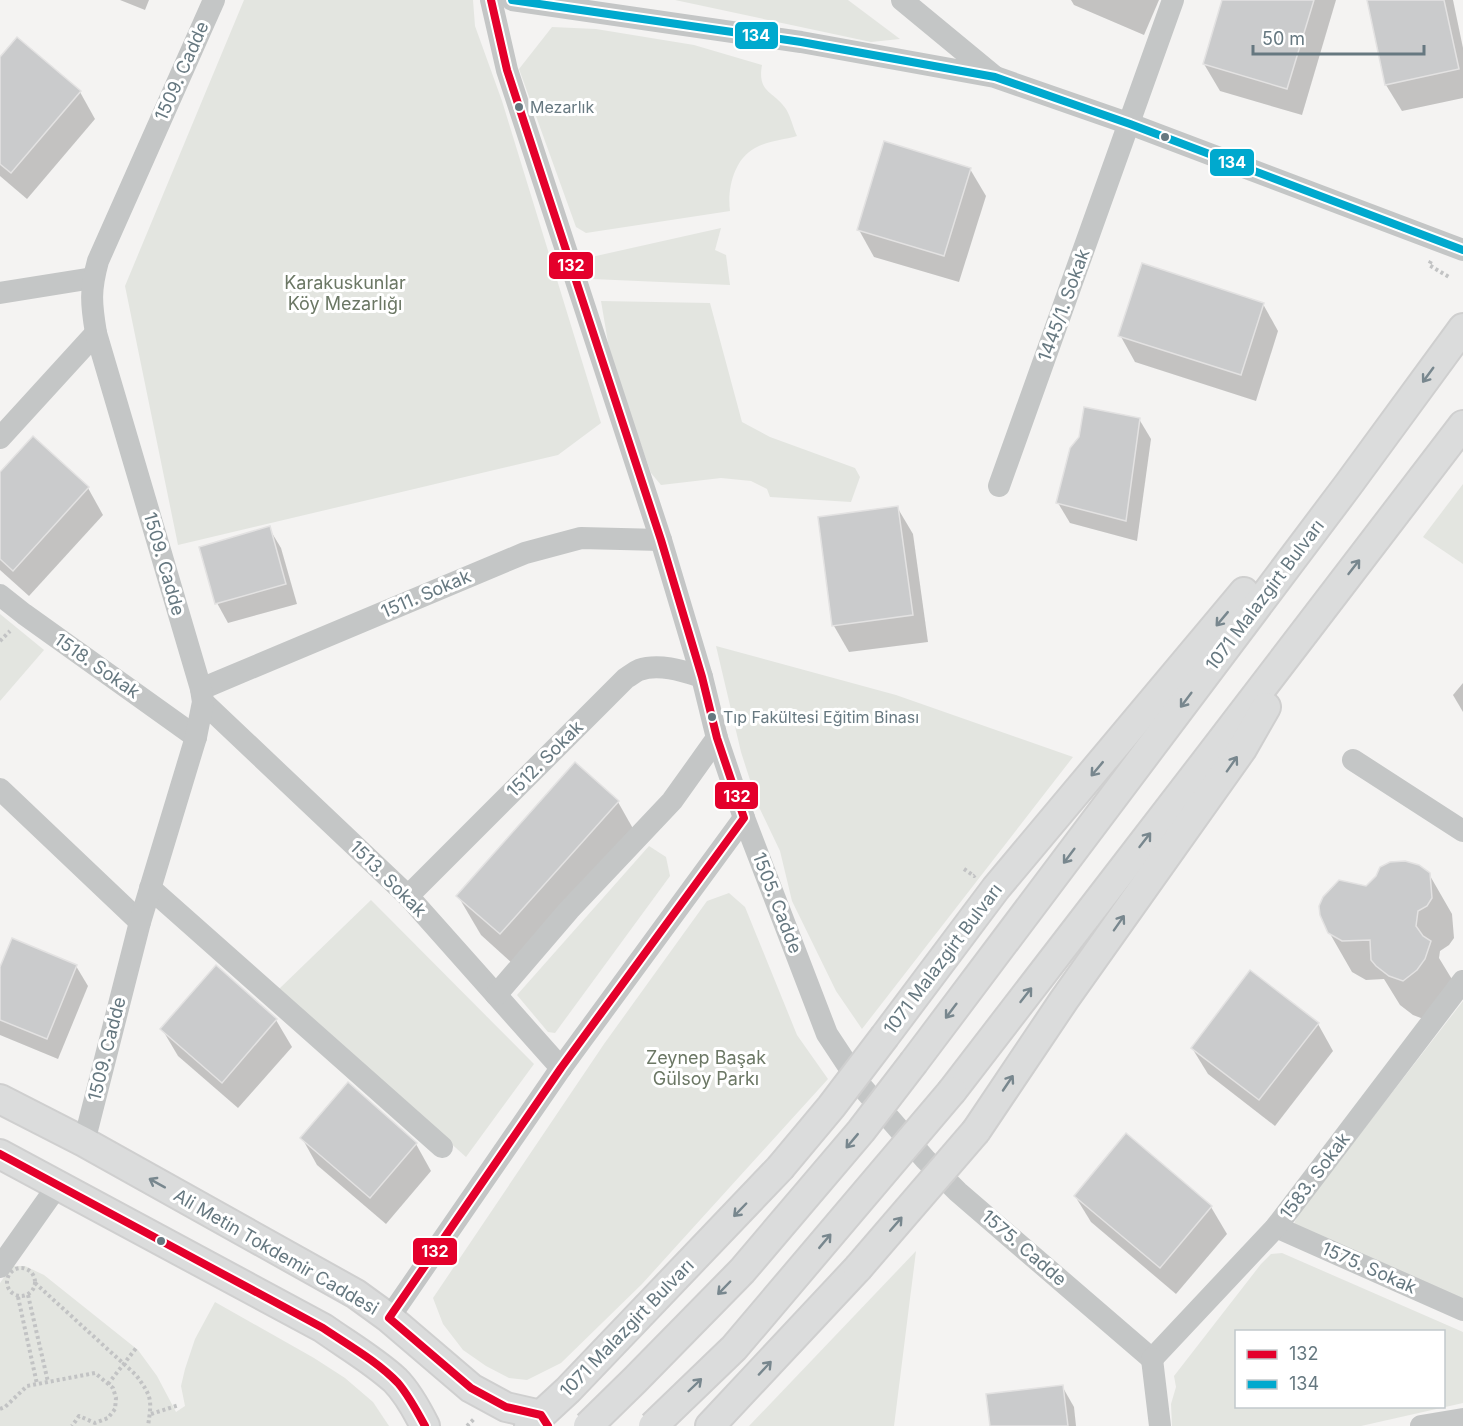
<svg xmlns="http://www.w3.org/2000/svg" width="1463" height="1426" font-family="Inter,sans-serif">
<rect width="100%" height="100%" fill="#f4f3f2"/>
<!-- green -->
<g fill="#e3e5e0" fill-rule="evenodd">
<polygon points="244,0 473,0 475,26 502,101 601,423 558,455 178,545 125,286"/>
<polygon points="675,0 848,0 900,39 871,42"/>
<path d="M552,27L596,29L694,45L762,65C757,93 773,90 786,109C791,117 793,128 797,136C783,140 768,141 755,148C734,159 727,189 730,211L586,233L576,227L519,69Z"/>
<path d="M721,228L715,250L726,255L730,285L592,279C583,271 584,269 587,258Z"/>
<polygon points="601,301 710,303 742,422 770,437 855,468 860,477 851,502 770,497 767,489 751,481 721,478 661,485 651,473 611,360"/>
<polygon points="1463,484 1463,564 1423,537"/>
<polygon points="0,614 44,650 0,701"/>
<polygon points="716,646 896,695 1073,757 862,1029 836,991 792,901 780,851 758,805 741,752"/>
<polygon points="649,846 666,857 670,876 555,1033 548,1032 517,995"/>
<polygon points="729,893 745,907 797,1035 828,1079 642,1284 561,1363 527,1380 509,1378 486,1366 463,1350 443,1324 433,1298 604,1044 707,901"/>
<polygon points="371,900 534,1064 466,1157 279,989"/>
<polygon points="1463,1001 1463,1299 1294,1224 1298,1214"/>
<polygon points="916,1251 894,1426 749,1426"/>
<path d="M1282,1253L1463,1332V1403L1361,1426H1172L1171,1404L1176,1387L1174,1376L1261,1264L1271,1254ZM1236,1332H1444V1406H1236Z"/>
<polygon points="12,1266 25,1266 44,1275 138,1350 157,1376 176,1412 185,1406 181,1386 185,1369 195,1339 215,1302 314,1358 345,1378 373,1402 389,1426 0,1426 0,1283"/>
</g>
<!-- shadow -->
<g fill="#0003">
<polygon points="120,0 149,0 145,10"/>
<polygon points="1071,0 1159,0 1144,35 1074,5"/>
<polygon points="1224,0 1336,0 1302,115 1220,91 1204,64"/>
<polygon points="1369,0 1453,0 1463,48 1463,98 1402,111 1386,85"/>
<polygon points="0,59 80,92 95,119 27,199 0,176"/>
<polygon points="970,169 986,196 959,282 874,257 859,230"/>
<polygon points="1263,304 1278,331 1256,401 1135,362 1120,335"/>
<polygon points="1139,419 1151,439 1137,541 1070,523 1058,503"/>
<polygon points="33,438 88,488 103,515 29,596 0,570 0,474"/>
<polygon points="897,507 913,534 928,642 849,652 834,626"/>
<polygon points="269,528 281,548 297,604 228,623 217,603"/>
<polygon points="1463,683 1463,712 1453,695"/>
<polygon points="618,802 640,841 523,973 481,935 458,896"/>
<polygon points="1429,874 1452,914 1454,938 1449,945 1440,951 1439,958 1453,981 1426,1020 1413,1015 1400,1005 1384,979 1366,980 1352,972 1329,932 1366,887"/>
<polygon points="76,966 88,986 58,1059 0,1035 0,971"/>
<polygon points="216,967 276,1020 292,1047 238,1108 178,1056 162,1029"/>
<polygon points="1318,1024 1333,1051 1275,1126 1208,1074 1192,1048"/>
<polygon points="1126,1135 1211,1207 1227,1234 1176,1294 1091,1222 1075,1196"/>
<polygon points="302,1138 416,1144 431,1171 386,1224 317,1165"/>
<polygon points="1062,1386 1074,1407 1076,1426 992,1426"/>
</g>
<!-- building -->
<g fill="#cacbcc" stroke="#e3e2e2" stroke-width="1.5">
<polygon points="1222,0 1314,0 1287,89 1203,64"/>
<polygon points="1367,0 1444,0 1459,69 1385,85"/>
<polygon points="17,37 81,91 11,173 0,164 0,57"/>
<polygon points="884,141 971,168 944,256 857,230"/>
<polygon points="1142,263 1264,303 1241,375 1118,336"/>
<polygon points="1084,407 1140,418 1126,521 1056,503 1070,448 1079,437"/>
<polygon points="33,436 89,487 13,571 0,559 0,472"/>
<polygon points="898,506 913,615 832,626 818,517"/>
<polygon points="270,526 286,584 215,604 199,547"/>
<polygon points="575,762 619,801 500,934 456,896"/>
<polygon points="1405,861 1419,865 1430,873 1432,898 1427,906 1418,911 1416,926 1423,936 1431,941 1425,959 1417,970 1403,981 1389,976 1376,966 1371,960 1370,940 1342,941 1328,933 1320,915 1319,906 1323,897 1339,880 1366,886 1376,876 1380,867 1390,862"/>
<polygon points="12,938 77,965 47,1039 0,1020 0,967"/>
<polygon points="216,965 277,1019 222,1083 160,1029"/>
<polygon points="1250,970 1319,1023 1259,1100 1191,1048"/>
<polygon points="348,1082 417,1143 370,1198 300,1138"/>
<polygon points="1126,1133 1212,1206 1160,1268 1074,1196"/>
<polygon points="1063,1385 1068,1426 990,1426 986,1394"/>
</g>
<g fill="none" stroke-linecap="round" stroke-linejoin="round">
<defs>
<g id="major">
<polyline points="885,1036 996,888 1244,592"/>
<polyline points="914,1062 1348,485 1463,328"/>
<polyline points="952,1091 1206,761 1463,425"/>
<polyline points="0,1099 84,1142 356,1294 389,1318 471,1388 506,1407 541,1415"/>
<polyline points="976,1131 1064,1000 1242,749 1266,707"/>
<path d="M0,1154L323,1328C347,1345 373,1360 395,1380C408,1393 417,1410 425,1426"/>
<polyline points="529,1426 568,1390 780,1168"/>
<polyline points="710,1426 858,1268"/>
</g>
</defs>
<!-- major casing -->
<use href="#major" stroke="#cfcfcf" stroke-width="32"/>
<!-- path -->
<g stroke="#c2c3c4" stroke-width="4" stroke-dasharray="3 3" stroke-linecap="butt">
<polyline points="1431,261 1429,265 1449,277"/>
<polyline points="0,641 10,631"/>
<polyline points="964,869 974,876 975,875"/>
<circle cx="21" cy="1282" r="14"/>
<path d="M35,1283L136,1375C152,1397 152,1399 148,1426"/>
<polyline points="28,1295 48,1382"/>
<polyline points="18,1297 37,1384"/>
<polyline points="108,1384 137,1347"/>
<polyline points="0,1409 5,1407 27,1386 95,1373 113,1388 116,1398 115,1409 108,1418 95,1423 79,1416 72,1426"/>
<polyline points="151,1414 179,1405"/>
<polyline points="467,1426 475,1418"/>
</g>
<!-- minor -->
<g stroke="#c4c6c6" stroke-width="22">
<polyline points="491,0 507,70 661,540 702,677 717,738 744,818 827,1034 862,1087 925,1159 958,1192 1152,1359"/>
<polyline points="512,0 801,42 995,77 1130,124 1463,250"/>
<polyline points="902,0 994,76"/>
<polyline points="0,293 93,278"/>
<polyline points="0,438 96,333"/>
<polyline points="999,486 1173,0"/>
<polyline points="0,595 24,614 196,737"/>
<polyline points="201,689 525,553 581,538 661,540"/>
<polyline points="203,702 408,896 561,1068"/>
<polyline points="1353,760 1463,831"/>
<polyline points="0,789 140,922"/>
<polyline points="150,888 442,1147"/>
<path d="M408,896L626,678C630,676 634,672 639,670C659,663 683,671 702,677"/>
<polyline points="496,995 569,910 672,801 717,738"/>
<path d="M84,1142L140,922L196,737L203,702L201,689L96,333C91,303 90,290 98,261L214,0"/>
<polyline points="1276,1227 1463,1310"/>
<polyline points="0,1267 58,1185"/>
<polyline points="389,1318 561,1068 744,818"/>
<polyline points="1152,1359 1276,1227 1463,981"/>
<polyline points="1152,1359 1160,1426"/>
<polyline points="1421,1426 1463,1419"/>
</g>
<!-- major -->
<use href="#major" stroke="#dbdcdc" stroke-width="28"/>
<defs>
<g id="major-bridge">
<polyline points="780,1168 831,1107 885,1036"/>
<polyline points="858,1268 976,1131"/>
<polyline points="588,1426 635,1380 742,1271 861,1131 914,1062"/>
<polyline points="653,1426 734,1348 952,1091"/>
</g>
</defs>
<!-- major-bridge casing -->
<use href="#major-bridge" stroke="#cfcfcf" stroke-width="32" stroke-linecap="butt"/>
<!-- major-bridge -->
<use href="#major-bridge" stroke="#dbdcdc" stroke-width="28"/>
<defs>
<g id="bus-1">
<polyline points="491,0 507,70 661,540 702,677 717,738 744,818 561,1068 389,1318 471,1388 506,1407 541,1415 548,1426"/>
<path d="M0,1154L323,1328C348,1345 377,1361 398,1383C409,1396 417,1411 425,1426"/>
</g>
<polyline id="bus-2" points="512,0 801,42 995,77 1130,124 1463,250"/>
</defs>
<!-- bus-1 casing -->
<use href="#bus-1" stroke="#fff" stroke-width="12"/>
<!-- bus-2 casing -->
<use href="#bus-2" stroke="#fff" stroke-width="12"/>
<!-- bus-1 -->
<use href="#bus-1" stroke="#e4002b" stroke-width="8"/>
<!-- bus-2 -->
<use href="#bus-2" stroke="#00a9ce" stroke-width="8"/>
</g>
<!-- one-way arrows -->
<defs><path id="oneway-shaft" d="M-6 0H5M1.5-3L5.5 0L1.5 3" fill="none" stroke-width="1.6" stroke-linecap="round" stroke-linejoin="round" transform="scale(1.5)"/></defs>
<g stroke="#78878e">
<use href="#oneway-shaft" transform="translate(1428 375) rotate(126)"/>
<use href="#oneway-shaft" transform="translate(1354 567) rotate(-52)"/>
<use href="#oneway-shaft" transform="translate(1222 619) rotate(130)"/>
<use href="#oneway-shaft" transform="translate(1186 700) rotate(127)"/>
<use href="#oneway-shaft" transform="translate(1232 764) rotate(-55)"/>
<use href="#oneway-shaft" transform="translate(1097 769) rotate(130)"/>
<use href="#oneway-shaft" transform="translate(1145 840) rotate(-52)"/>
<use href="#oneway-shaft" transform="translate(1069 856) rotate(127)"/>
<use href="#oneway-shaft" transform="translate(1119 923) rotate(-55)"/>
<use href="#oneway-shaft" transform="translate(1026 995) rotate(-52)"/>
<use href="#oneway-shaft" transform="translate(951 1011) rotate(127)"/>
<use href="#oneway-shaft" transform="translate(1008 1083) rotate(-56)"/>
<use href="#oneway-shaft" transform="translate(852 1141) rotate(130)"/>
<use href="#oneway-shaft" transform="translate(157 1183) rotate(-151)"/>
<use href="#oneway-shaft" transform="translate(740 1210) rotate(134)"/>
<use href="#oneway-shaft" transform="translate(896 1224) rotate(-49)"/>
<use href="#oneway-shaft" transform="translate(825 1241) rotate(-50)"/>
<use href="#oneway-shaft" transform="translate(724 1288) rotate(134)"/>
<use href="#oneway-shaft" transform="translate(765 1368) rotate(-47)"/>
<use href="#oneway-shaft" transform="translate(695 1385) rotate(-44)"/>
</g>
<!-- markers -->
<g fill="#667880" stroke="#fff" stroke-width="2">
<circle cx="519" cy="107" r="5"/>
<circle cx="1165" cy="137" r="5"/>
<circle cx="712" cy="717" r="5"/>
<circle cx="161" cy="1241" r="5"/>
</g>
<g text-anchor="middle" stroke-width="6" stroke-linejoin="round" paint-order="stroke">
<!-- bus labels -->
<g font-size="16" fill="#667880" stroke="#fff" text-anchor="start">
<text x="530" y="113">Mezarlık</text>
<text x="723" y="723">Tıp Fakültesi Eğitim Binası</text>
</g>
<!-- street labels -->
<g font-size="18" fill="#667880" stroke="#fff">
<text transform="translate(182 71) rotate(-66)" y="6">1509. Cadde</text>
<text transform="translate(1064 305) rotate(-70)" y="6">1445/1. Sokak</text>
<text transform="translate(164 564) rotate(74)" y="6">1509. Cadde</text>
<text transform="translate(426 594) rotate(-23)" y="6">1511. Sokak</text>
<text transform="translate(1265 595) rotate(-53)" y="6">1071 Malazgirt Bulvarı</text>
<text transform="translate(97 666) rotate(35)" y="6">1518. Sokak</text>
<text transform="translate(545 759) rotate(-45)" y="6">1512. Sokak</text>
<text transform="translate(388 879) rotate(45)" y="6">1513. Sokak</text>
<text transform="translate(777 903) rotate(69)" y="6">1505. Cadde</text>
<text transform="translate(943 959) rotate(-53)" y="6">1071 Malazgirt Bulvarı</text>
<text transform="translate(107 1049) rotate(-76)" y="6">1509. Cadde</text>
<text transform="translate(1315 1176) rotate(-53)" y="6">1583. Sokak</text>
<text transform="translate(1024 1248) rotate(41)" y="6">1575. Cadde</text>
<text transform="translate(276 1252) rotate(30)" y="6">Ali Metin Tokdemir Caddesi</text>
<text transform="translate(1369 1268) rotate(24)" y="6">1575. Sokak</text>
<text transform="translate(627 1328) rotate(-46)" y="6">1071 Malazgirt Bulvarı</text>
</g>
<!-- park labels -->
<g font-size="18" fill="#6b7764" stroke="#fff">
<text x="345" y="289">Karakuskunlar<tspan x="345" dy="21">Köy Mezarlığı</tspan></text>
<text x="706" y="1064">Zeynep Başak<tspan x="706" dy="21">Gülsoy Parkı</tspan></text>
</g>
</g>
<g stroke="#fff" stroke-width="2">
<rect x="734" y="21" width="45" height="29" rx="6" fill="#00a9ce"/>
<rect x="1209" y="148" width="46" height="29" rx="6" fill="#00a9ce"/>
<rect x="548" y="251" width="46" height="29" rx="6" fill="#e4002b"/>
<rect x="714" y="781" width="45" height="29" rx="6" fill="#e4002b"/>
<rect x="412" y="1237" width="46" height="29" rx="6" fill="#e4002b"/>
</g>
<g font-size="16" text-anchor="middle" font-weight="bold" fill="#fff">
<text x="756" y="41">134</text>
<text x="1232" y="168">134</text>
<text x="571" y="271">132</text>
<text x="737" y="802">132</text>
<text x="435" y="1257">132</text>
</g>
<!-- legend -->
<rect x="1235" y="1330" width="210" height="78" fill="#ffffff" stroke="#c2c9cc" stroke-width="1.5"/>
<rect x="1247" y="1350" width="30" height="9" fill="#e4002b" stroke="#c2c9cc" stroke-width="1.5"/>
<text x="1289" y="1360" font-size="18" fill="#667880">132</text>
<rect x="1247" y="1380" width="30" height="9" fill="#00a9ce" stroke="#c2c9cc" stroke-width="1.5"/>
<text x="1289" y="1390" font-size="18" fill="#667880">134</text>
<!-- scale -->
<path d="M1253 45v9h171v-9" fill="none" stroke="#667880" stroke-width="3"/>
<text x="1262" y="45" font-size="18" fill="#667880" stroke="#ffffff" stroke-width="4.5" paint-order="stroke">50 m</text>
</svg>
